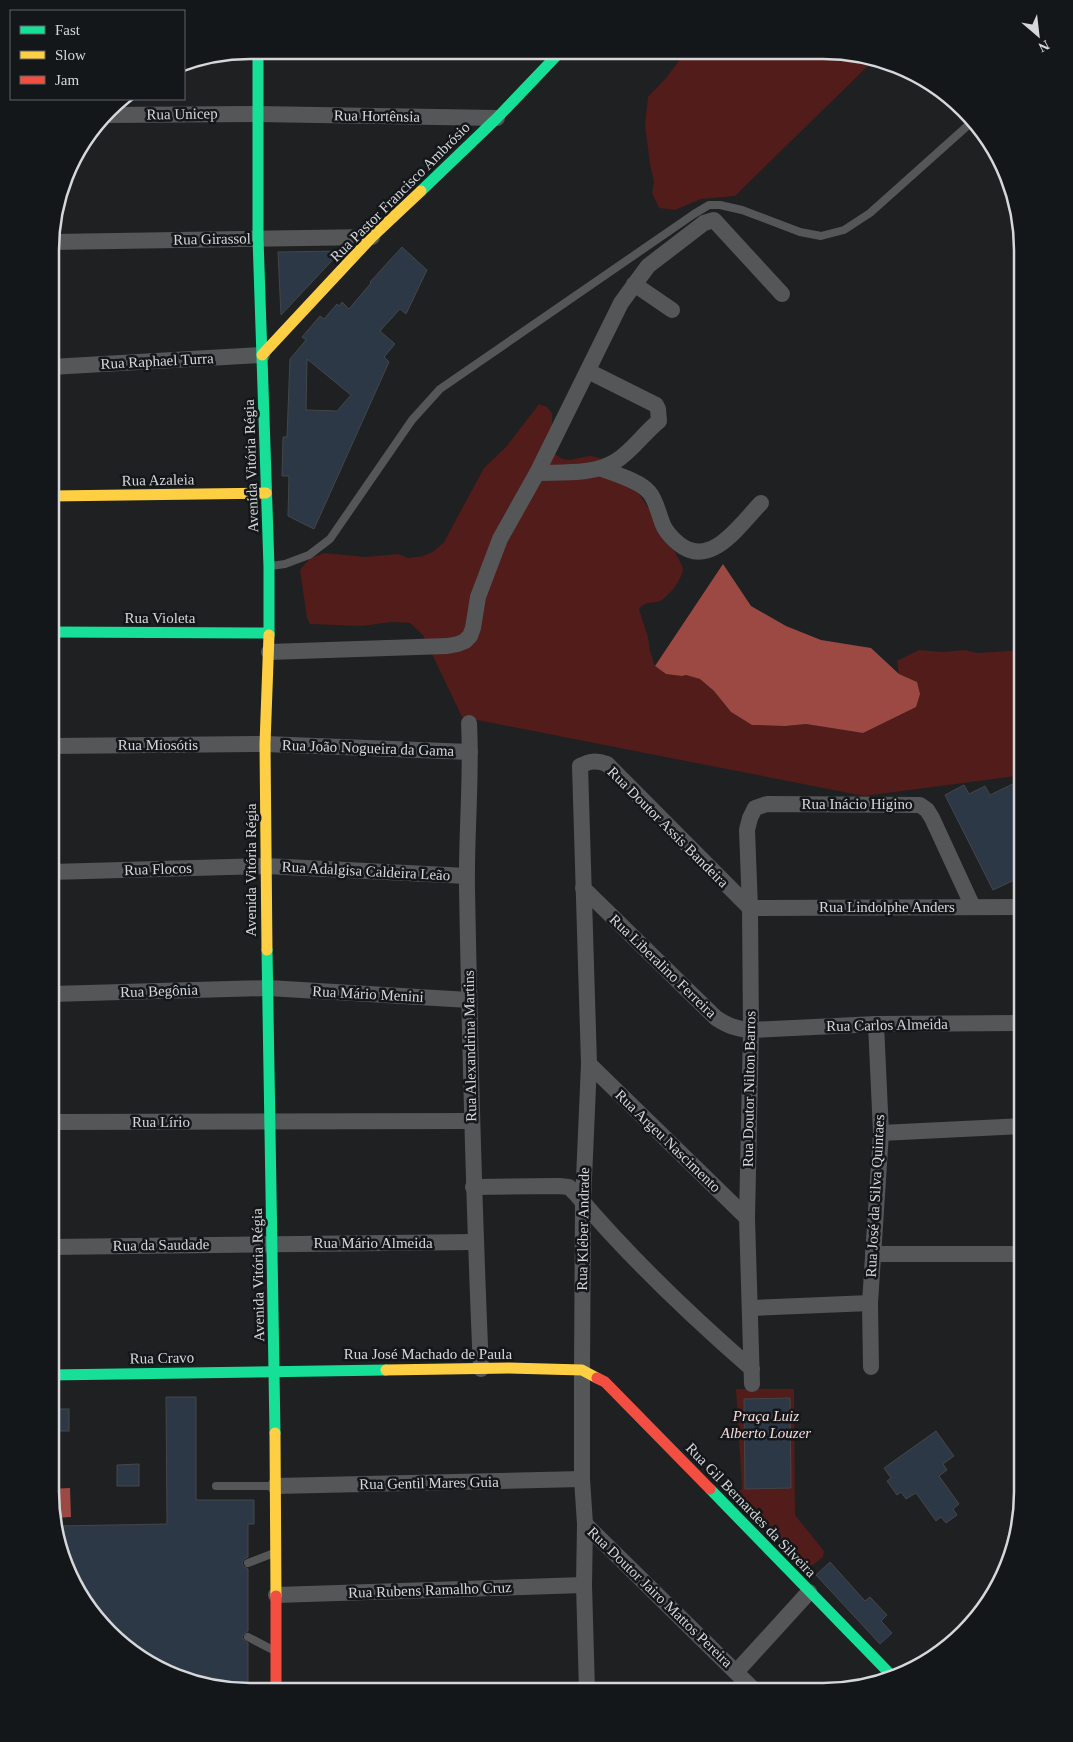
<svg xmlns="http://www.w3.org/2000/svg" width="1073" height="1742" font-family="Georgia,serif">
<rect width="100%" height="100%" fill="#1e2022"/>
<!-- green -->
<g fill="#511c1a">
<polygon points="686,51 850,52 875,59 735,196 701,199 675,210 659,208 652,193 654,182 650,164 645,125 648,97 666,78"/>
<path d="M539,404L547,407L552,413V451C567,466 572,458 590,456C595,456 614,463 618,466C627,472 682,559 683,569C683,570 682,575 681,576C678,584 669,595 662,600C654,605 647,599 639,609L648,637L650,651L655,666L666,674L682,676L686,675L700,679L714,691L731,712L752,725L785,726L806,724L863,733L885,721L917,682L899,674L897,661L919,650L943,652L964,650L978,653L1020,650L1023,648V775L864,796L462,717L423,635L410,623L392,622L361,626L310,624L307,618L300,570L310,558L325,553L365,557L398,554L408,558L423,556L433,552L444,542L484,468L506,447Z"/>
<polygon points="736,1389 794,1389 795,1515 824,1551 823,1557 813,1565 805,1565 738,1493 742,1489"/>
</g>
<!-- water -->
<g fill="#9c4944">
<polygon points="723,564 751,606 786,626 821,640 871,648 899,674 917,682 920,694 916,707 863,733 806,724 785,726 752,725 731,712 714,691 700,679 686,675 682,676 666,674 655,666"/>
<polygon points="70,1488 71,1517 55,1518 50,1489"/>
</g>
<!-- building -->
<g fill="#2d3846" stroke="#444647" fill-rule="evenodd">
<path d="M402,247L427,270L406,314L400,309L380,331L395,344L384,357L389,362L314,529L288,516L289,476H282L283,437H287L290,359L306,340L302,337L320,316L324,319L337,304L339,306L342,302L349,309L371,283L370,282ZM307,359L351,395L337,411L306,410Z"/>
<polygon points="341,251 281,315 278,252"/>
<polygon points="1023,779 1023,840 1014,844 1023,861 1023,876 993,890 945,795 964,785 969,794 985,786 990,795"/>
<polygon points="166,1397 196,1397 196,1500 254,1500 254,1524 248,1524 248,1557 244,1559 242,1563 244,1567 248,1569 248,1631 245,1633 242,1637 244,1640 248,1643 248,1690 224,1690 173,1677 128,1651 91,1614 65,1568 57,1526 167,1524"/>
<polygon points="790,1398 791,1488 745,1489 744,1399"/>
<rect x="50" y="1409" width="19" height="22"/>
<polygon points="936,1431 954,1456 943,1464 947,1470 939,1476 959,1504 953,1509 957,1515 946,1523 941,1517 936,1521 916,1493 906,1499 901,1492 897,1495 887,1481 891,1478 884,1468"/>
<polygon points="139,1464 139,1486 117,1486 117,1465"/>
<polygon points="830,1562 865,1601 870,1597 887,1615 881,1621 892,1633 880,1644 816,1575"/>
</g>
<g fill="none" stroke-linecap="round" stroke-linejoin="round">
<!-- lane -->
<g stroke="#555657" stroke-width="8">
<polyline points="271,566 285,564 309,555 330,539 412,420 440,389 694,214 709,205 720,205 742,210 800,232 821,236 844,230 870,213 974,120"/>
<polyline points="216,1486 273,1486"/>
<polyline points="248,1563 274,1553"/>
<polyline points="248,1637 273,1650"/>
</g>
<!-- street -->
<g stroke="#555657" stroke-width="16">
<polyline points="106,115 257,114 497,118"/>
<polyline points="52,242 372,237"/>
<polyline points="634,284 672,310"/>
<polyline points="51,367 262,355"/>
<path d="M602,469C615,474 640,481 649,492C657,501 659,517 664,527C668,534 674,540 679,544C711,570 741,523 761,503"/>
<path d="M537,473C562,472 594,475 616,461C632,451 644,433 659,421L658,409L656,405L588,371"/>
<polyline points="269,652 447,646 458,644 465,641 470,636 473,628 478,597 500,539 537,473 621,303 648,266 704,223 714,220 782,294"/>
<path d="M469,723C472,778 466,834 467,889C470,1049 474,1209 481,1369"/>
<polyline points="51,746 265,744 470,752"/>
<polyline points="51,872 266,866 467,876"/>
<path d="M583,888L716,1018C728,1026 737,1029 751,1030L876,1024L1023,1023"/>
<polyline points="750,908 1023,907"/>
<polyline points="51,994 268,988 469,1000"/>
<polyline points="589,1064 747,1218"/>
<polyline points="50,1122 471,1121"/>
<polyline points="881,1133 1023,1126"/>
<path d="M473,1187L559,1186L569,1187L576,1194C629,1257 690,1315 752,1369"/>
<polyline points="50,1247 475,1242"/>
<polyline points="873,1254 1023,1254"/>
<polyline points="751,1308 870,1303"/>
<polyline points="871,1367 870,1303 881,1133 876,1024"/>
<polyline points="752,1384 747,1218 751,1030 750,908 747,830 750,818 755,808 767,804 920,805 927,810 932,818 973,907"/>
<polyline points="275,1486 582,1479"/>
<polyline points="585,1524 756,1692"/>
<polyline points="276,1595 584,1585"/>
<polyline points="737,1671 809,1592"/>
<path d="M587,1691L584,1585L585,1524L582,1479V1370L583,1201L589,1064L580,766C590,761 596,760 607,764L750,908"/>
</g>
<!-- fast -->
<g stroke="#16e098" stroke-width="11">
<polyline points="258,50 258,238 269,567 269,635"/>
<polyline points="421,191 497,118 561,51"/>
<polyline points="51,632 269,633"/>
<polyline points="267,950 275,1433"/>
<polyline points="50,1375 386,1370"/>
<polyline points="710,1489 894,1678"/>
</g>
<!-- slow -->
<g stroke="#ffcf43" stroke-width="11">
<polyline points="262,355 372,237 421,191"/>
<polyline points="51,496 266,493"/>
<polyline points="267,950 265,744 269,635"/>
<polyline points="386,1370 509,1368 582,1370 597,1378"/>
<polyline points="275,1433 276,1596"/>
</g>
<!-- jam -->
<g stroke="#f24e42" stroke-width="11">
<polyline points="597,1378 605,1382 710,1489"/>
<polyline points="276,1596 276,1690"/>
</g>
</g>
<g text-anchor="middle" stroke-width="5" stroke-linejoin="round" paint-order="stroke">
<!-- street labels -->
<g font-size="15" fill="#d5d7d9" stroke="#14171a">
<text transform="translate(182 114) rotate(-1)" y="5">Rua Unicep</text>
<text transform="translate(377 116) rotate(1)" y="5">Rua Hortênsia</text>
<text transform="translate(400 192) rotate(-45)" y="5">Rua Pastor Francisco Ambrósio</text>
<text transform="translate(212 239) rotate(-1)" y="5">Rua Girassol</text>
<text transform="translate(157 361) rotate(-3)" y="5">Rua Raphael Turra</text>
<text transform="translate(251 466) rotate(-92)" y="5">Avenida Vitória Régia</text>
<text transform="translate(158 480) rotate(-1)" y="5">Rua Azaleia</text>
<text x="160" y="623">Rua Violeta</text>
<text x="158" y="750">Rua Miosótis</text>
<text transform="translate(368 748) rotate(2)" y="5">Rua João Nogueira da Gama</text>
<text x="857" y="809">Rua Inácio Higino</text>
<text transform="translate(668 827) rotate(45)" y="5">Rua Doutor Assis Bandeira</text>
<text transform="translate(158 869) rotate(-2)" y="5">Rua Flocos</text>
<text transform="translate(251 870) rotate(-90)" y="5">Avenida Vitória Régia</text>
<text transform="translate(366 871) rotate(3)" y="5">Rua Adalgisa Caldeira Leão</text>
<text x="887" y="912">Rua Lindolphe Anders</text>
<text transform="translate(663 966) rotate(44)" y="5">Rua Liberalino Ferreira</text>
<text transform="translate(159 991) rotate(-2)" y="5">Rua Begônia</text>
<text transform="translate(368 994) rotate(3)" y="5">Rua Mário Menini</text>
<text transform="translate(887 1025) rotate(-1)" y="5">Rua Carlos Almeida</text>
<text transform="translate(470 1046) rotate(-91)" y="5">Rua Alexandrina Martins</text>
<text transform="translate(749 1089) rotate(-89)" y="5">Rua Doutor Nilton Barros</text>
<text x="161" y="1127">Rua Lírio</text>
<text transform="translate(668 1141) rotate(44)" y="5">Rua Argeu Nascimento</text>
<text transform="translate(875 1196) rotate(-87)" y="5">Rua José da Silva Quintaes</text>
<text transform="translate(583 1229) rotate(-89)" y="5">Rua Kléber Andrade</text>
<text x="373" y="1248">Rua Mário Almeida</text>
<text transform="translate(161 1245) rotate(-1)" y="5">Rua da Saudade</text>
<text transform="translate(258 1275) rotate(-91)" y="5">Avenida Vitória Régia</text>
<text x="428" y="1359">Rua José Machado de Paula</text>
<text transform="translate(162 1358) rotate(-1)" y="5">Rua Cravo</text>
<text transform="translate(429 1483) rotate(-1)" y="5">Rua Gentil Mares Guia</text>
<text transform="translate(751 1510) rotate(46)" y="5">Rua Gil Bernardes da Silveira</text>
<text transform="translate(430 1590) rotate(-2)" y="5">Rua Rubens Ramalho Cruz</text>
<text transform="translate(660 1597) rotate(44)" y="5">Rua Doutor Jairo Mattos Pereira</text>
</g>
<!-- park labels -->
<g font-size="15" font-style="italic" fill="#f8ddda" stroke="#14171a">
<text x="766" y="1421">Praça Luiz<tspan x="766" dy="17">Alberto Louzer</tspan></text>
</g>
</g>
<!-- crop -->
<path d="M0 0H1073V1742H0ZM250 59H823A191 191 0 0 1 1014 250V1492A191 191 0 0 1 823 1683H250A191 191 0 0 1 59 1492V250A191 191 0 0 1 250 59Z" fill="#14171a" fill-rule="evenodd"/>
<path fill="none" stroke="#d5d7d9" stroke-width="2.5" d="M250 59H823A191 191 0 0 1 1014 250V1492A191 191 0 0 1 823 1683H250A191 191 0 0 1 59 1492V250A191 191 0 0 1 250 59Z"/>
<!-- legend -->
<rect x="10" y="10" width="175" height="90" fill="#14171a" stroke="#616466"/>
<rect x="20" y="26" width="25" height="8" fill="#16e098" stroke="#616466"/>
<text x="55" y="35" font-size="15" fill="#d5d7d9">Fast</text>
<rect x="20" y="51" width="25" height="8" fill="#ffcf43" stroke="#616466"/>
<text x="55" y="60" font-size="15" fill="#d5d7d9">Slow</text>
<rect x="20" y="76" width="25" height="8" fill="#f24e42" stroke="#616466"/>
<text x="55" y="85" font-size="15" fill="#d5d7d9">Jam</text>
<!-- north arrow -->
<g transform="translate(1038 35) rotate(152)" stroke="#14171a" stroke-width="4" paint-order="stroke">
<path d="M0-4L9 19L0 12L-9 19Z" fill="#d5d7d9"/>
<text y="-8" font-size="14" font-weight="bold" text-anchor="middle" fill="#d5d7d9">N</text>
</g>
</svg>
